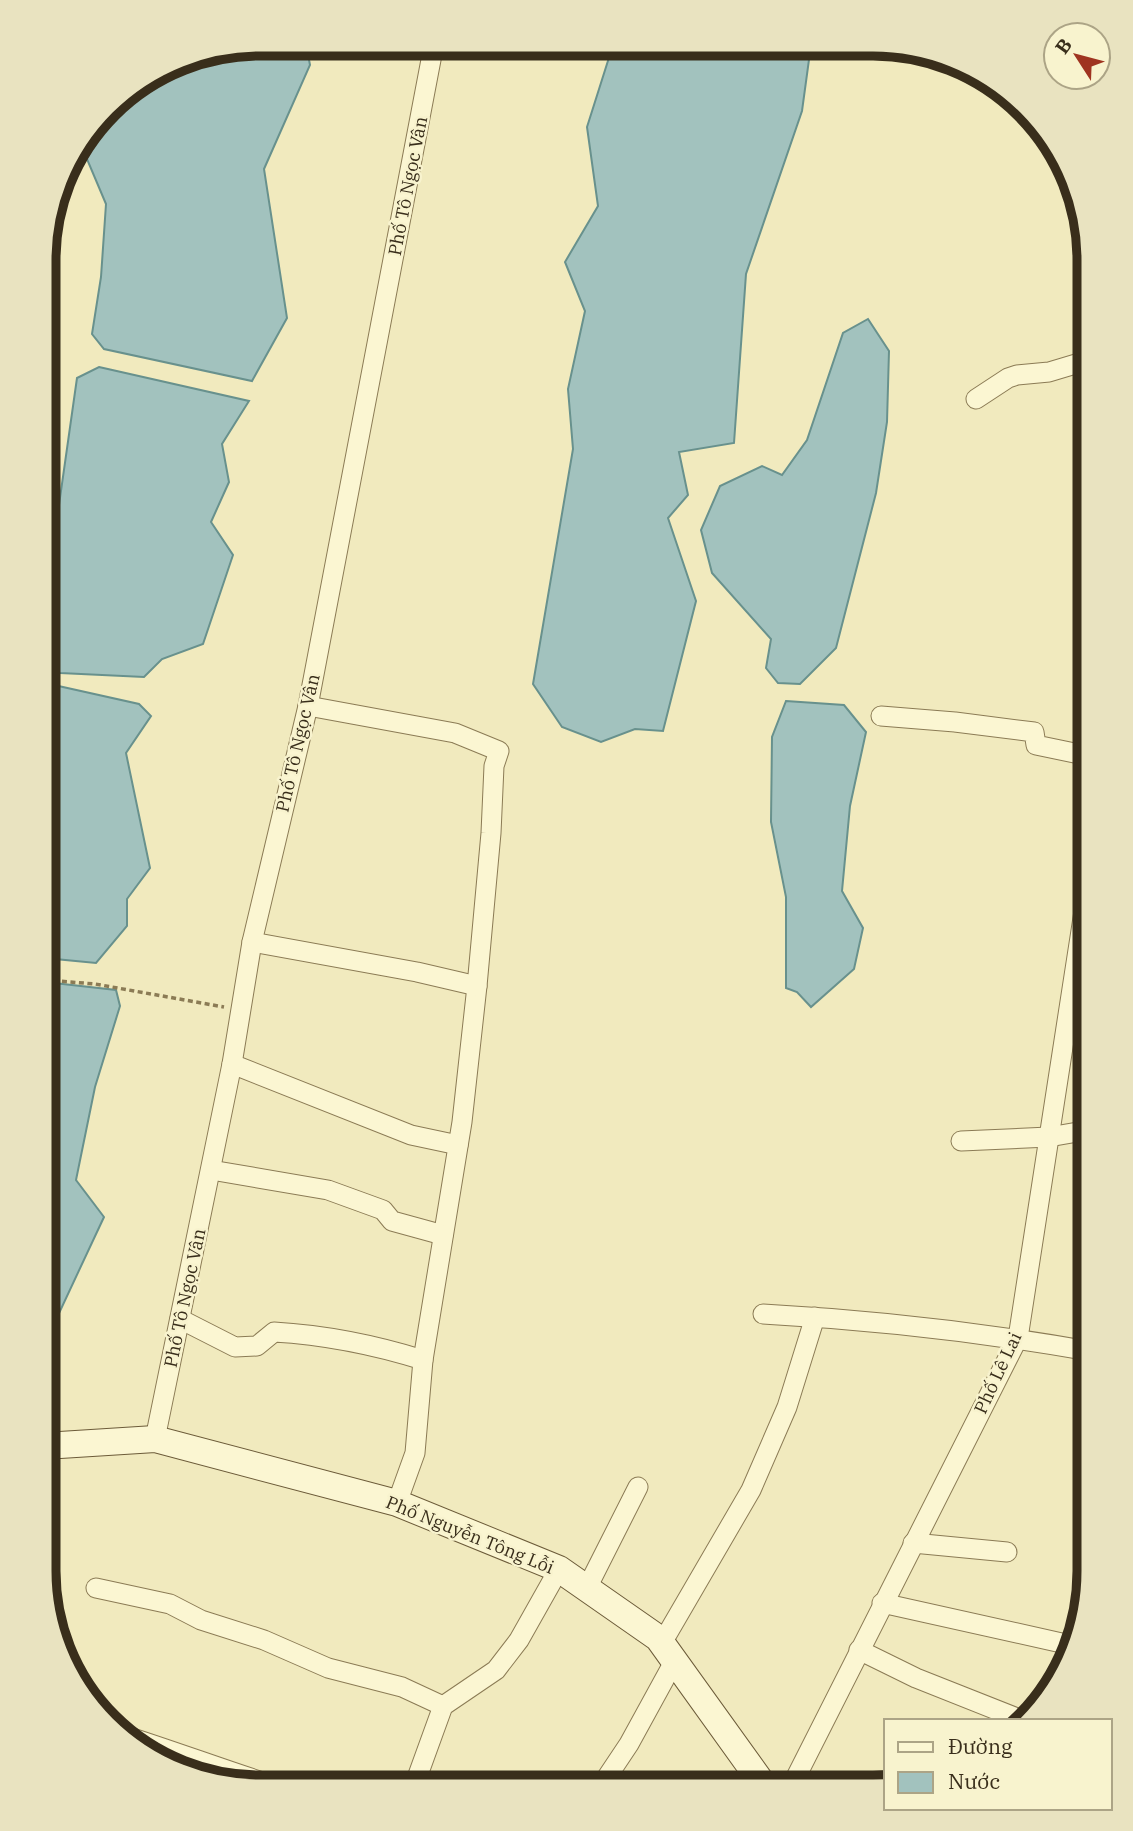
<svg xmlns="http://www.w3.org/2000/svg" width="1133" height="1831" font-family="'IBM Plex Serif',serif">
<rect width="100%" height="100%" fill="#f1eabe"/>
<!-- water -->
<g fill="#a2c2be" stroke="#68918d" stroke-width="2">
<polygon points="260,44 306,44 310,65 264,169 287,318 252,381 104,349 92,334 101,277 106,204 81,145 117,98 178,60"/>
<polygon points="613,45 811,45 802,111 746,274 734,443 679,452 688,495 668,518 696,601 663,731 635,729 601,742 562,727 533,684 573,449 568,389 585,311 565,262 598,206 587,127"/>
<polygon points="868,319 889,351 887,422 876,493 836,648 800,684 778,683 766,668 771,639 712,573 701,530 720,486 762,466 782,475 807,440 843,333"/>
<polygon points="99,367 249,401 222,444 229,482 211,522 233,555 203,644 162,659 144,677 60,673 45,667 45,535 58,512 77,378"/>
<polygon points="45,683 139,704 151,716 126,753 150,868 127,899 127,926 96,963 45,958"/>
<polygon points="786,701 844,705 866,732 850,806 842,891 863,928 854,969 811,1007 797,992 786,988 786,897 771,822 772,737"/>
<polygon points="45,982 116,990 120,1006 95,1087 76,1180 104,1217 46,1341 57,1378 47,1402 44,1401"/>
</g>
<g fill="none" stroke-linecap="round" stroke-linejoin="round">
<defs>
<g id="street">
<polyline points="976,399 1008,378 1017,375 1049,372 1089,360"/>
<polyline points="308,706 455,733 499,751 494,766 491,833 477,986 462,1122 423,1360 415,1453 397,1503"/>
<polyline points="881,716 955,722 1034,732 1036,745 1089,756"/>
<polyline points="252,942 417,972 477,986"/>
<polyline points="232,1064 411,1135 458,1145"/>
<polyline points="961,1141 1049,1137 1089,1130"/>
<polyline points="211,1170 328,1190 383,1210 392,1221 443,1235"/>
<path d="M763,1314C872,1320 981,1332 1089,1351"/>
<path d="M180,1319L235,1347L257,1346L274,1332C325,1335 375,1345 423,1360"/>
<polyline points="155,1439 232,1064 252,942 308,706 434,44"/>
<polyline points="913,1543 1007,1552"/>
<polyline points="96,1588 170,1604 201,1620 264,1640 328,1668 402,1687 443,1706"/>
<polyline points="587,1588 638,1487"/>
<polyline points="882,1603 1075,1646"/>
<polyline points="662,1643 751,1490 787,1407 815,1317"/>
<polyline points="859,1650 916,1678 1022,1720"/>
<path d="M123,1735C174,1751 224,1770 275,1786"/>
<polyline points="414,1786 443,1706 496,1670 519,1640 559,1569"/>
<polyline points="601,1786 629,1744 675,1660"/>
<polyline points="791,1787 1018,1338 1089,879"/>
</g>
<polyline id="secondary" points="44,1446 155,1439 397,1503 559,1569 658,1638 765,1787"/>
</defs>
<!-- street casing -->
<use href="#street" stroke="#8b7b55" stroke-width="21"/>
<!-- secondary casing -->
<use href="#secondary" stroke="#6c5b39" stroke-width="28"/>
<!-- path -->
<polyline stroke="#8b7b55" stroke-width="3.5" stroke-dasharray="5 3.5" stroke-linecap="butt" points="45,980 95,984 224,1007"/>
<!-- street -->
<use href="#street" stroke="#fbf6d2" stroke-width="19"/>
<!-- secondary -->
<use href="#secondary" stroke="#fbf6d2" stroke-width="26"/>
</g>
<g text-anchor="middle" stroke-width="5" stroke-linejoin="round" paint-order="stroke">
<!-- street labels -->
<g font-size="18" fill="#392e1b" stroke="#f8f3ce">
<text transform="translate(408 186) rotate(-79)" y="6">Phố Tô Ngọc Vân</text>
<text transform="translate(298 743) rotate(-77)" y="6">Phố Tô Ngọc Vân</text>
<text transform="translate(185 1298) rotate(-78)" y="6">Phố Tô Ngọc Vân</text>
<text transform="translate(998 1373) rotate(-65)" y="6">Phố Lê Lai</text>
<text transform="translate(470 1535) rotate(22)" y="6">Phố Nguyễn Tông Lỗi</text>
</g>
</g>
<!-- crop -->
<path d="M0 0H1133V1831H0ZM260 56H873A204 204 0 0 1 1077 260V1571A204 204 0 0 1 873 1775H260A204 204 0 0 1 56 1571V260A204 204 0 0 1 260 56Z" fill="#e9e3c0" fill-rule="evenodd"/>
<path fill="none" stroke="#392e1b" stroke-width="9" d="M260 56H873A204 204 0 0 1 1077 260V1571A204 204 0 0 1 873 1775H260A204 204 0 0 1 56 1571V260A204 204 0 0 1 260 56Z"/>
<!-- legend -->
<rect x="884" y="1719" width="228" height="91" fill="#f8f3ce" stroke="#aca486" stroke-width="2"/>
<rect x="898" y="1742" width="35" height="10" fill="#fbf6d2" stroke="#aca486" stroke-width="2"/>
<text x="948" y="1754" font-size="21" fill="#392e1b">Đường</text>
<rect x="898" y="1772" width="35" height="21" fill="#a2c2be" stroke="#aca486" stroke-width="2"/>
<text x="948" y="1789" font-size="21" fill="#392e1b">Nước</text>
<!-- north arrow -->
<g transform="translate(1077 56) rotate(306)"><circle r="33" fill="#f8f3ce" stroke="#aca486" stroke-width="2"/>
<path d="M0-5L12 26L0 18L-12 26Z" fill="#9f3420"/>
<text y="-10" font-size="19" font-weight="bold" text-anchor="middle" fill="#392e1b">B</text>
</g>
</svg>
